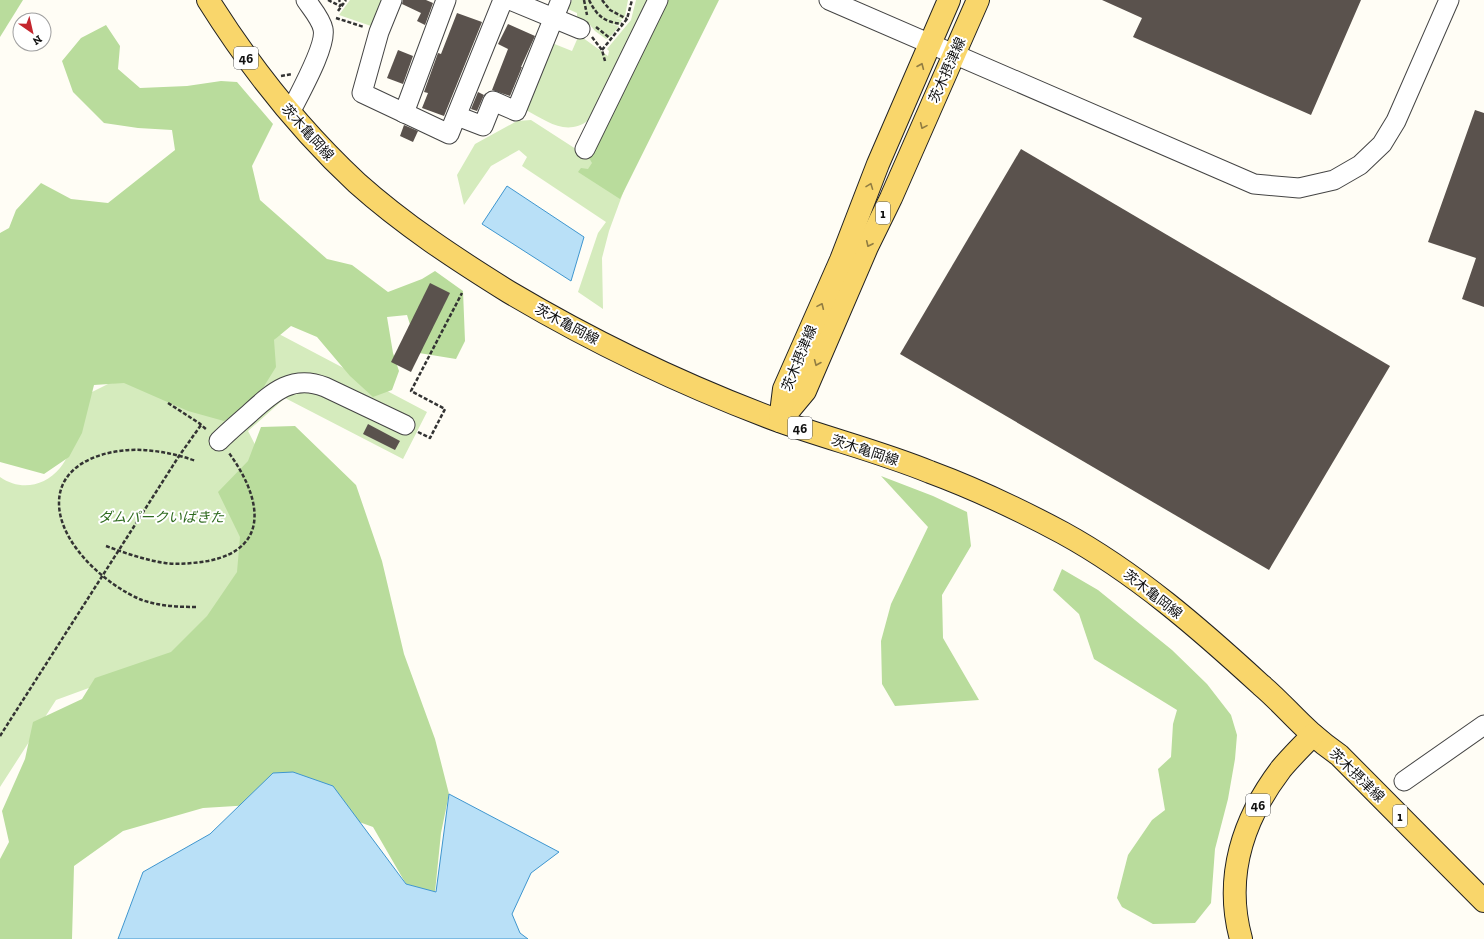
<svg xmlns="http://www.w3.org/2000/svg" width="1484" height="939" font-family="'Zilla Slab','Noto Sans JP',serif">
<rect width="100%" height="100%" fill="#fffdf5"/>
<!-- green -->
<g fill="#d5ebbd">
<polygon points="350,0 382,0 371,26 339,15"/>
<polygon points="572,0 628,0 625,16 623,19 616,18 622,20 619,25 610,24 619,26 611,36 606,39 595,31 590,25 586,26 577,20 577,13 568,9"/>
<path d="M636,0H655L589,120C566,137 547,121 526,110L552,43L572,51L579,35L608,56L609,51L607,49L631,20Z"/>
<polygon points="531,120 627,182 609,231 602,258 603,309 578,292 598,233 606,222 522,166 527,157 519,150 491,166 464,205 457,175 475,144 517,121"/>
<path d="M279,334L427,412L403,459L285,398L248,431L261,456L274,501L198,648L56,700L0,787V477C20,491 44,487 60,468C67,460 71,448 74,438C80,422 86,407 92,392L108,384L126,381L214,411Z"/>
</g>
<!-- forest -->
<g fill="#b9dc9c">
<polygon points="0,0 23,0 0,37"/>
<polygon points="667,0 719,0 620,199 578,172 581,168 588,169 592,163 588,156"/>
<polygon points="106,25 120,46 118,69 140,88 187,86 221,81 237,82 273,124 252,166 260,200 327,259 352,265 388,292 422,279 435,271 463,291 465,341 456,359 419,353 407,315 387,317 393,353 399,371 392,390 373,397 350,376 317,337 291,326 274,340 276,367 253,404 224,421 188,411 124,383 94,385 82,433 69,457 44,474 0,462 0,233 9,228 16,210 41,183 71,199 108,203 175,150 172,130 138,128 104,123 73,92 62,61 81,38"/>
<polygon points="295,426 356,485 382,561 404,654 435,739 449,794 441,833 435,892 406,884 373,827 304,802 203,808 123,831 74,866 72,939 0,939 0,859 9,842 2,811 25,759 33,722 82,699 95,678 171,652 207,616 237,572 240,537 218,492 248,461 261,427"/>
<polygon points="881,476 933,496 967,512 971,546 942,595 943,638 979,700 895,706 882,684 881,641 891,604 928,527"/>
<polygon points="1062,569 1098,590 1172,650 1207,684 1231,715 1237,735 1235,759 1228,799 1215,849 1211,903 1195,923 1153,924 1122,907 1117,898 1128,855 1152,820 1165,810 1158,769 1171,757 1173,724 1177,710 1094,659 1079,614 1053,590"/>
</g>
<!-- water -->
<g fill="#b9e0f7" stroke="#3f96cf">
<polygon points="507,186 584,237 571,281 482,224"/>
<polygon points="293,772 333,786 406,884 436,892 449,794 559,852 531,873 512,914 520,933 528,939 118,939 143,872 210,834 273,773"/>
</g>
<!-- building -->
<g fill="#5a524d">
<polygon points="403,0 426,0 433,3 425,25 417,21 421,13 402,4"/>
<polygon points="1102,0 1361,0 1311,115 1133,37 1142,18"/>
<polygon points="457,13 482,22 444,116 422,108 428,93 424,92 438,53 441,54"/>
<polygon points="508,24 535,36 521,67 522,67 510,96 492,90 508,49 498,44"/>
<polygon points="398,50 413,56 403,84 387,78"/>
<polygon points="478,92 484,95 477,111 471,109"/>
<polygon points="1475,110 1484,113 1484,307 1462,299 1476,258 1428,242"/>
<polygon points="404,125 418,131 413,142 400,136"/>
<polygon points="1021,149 1390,366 1269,570 900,354"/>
<polygon points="430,283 450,293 411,372 391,362"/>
<polygon points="368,424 400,441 395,450 363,434"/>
</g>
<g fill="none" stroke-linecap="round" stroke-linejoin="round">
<defs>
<g id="minor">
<polyline points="392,0 379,32 362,93 449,134 503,0"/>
<polyline points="510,0 580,29"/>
<polyline points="829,0 1254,184 1299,188 1334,180 1360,165 1382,144 1396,121 1449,0"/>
<path d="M290,113C298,96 327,46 323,29C321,19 312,9 306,0"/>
<polyline points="404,113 446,0"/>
<polyline points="457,116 483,126 493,101 516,111 561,0"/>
<polyline points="585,149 658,0"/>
<path d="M219,441C229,431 240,422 251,412C273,392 293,374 325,387L405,425"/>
<polyline points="1404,781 1484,725"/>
</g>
<g id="major">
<path d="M208,0C250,67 299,129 357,183C404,225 456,259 509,292C595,343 685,386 779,421C829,439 881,452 930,472C976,489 1020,510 1063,533C1136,573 1200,629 1261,685C1279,700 1294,718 1311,733C1320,741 1329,748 1339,755L1484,901"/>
<polyline points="780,421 805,391 867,247 891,198 978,0"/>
<polyline points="780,421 784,389 841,260 878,164 949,0"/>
<path d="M1241,939C1224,877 1243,819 1281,769C1291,757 1302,746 1313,735"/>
</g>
</defs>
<!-- minor casing -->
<use href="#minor" stroke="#444" stroke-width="21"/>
<!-- major casing -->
<use href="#major" stroke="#222" stroke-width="24"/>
<!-- path -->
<g stroke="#333" stroke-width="2.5" stroke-dasharray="4 2" stroke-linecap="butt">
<polyline points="328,0 340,6 341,4 339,0"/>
<polyline points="584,0 587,15"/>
<path d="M589,0C597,16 604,22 622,24"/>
<polyline points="602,0 610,10 627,19"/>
<polyline points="338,11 346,0"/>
<polyline points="336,18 364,27"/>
<polyline points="596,27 611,39"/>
<polyline points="592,37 602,50 605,61"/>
<polyline points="602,50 627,19 632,0"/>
<polyline points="281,76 292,74"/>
<polyline points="168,403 199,423 207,430"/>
<polyline points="418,432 430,438 445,409 411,391 462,293"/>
<path d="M106,546C125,553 145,560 165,563C179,565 194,563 208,561C274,548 259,494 229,453"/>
<path d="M196,607C178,607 159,606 142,600C107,586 59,544 59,503C59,461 109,448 143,450C161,451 179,455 196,461"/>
<polyline points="0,736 179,456 201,425"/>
</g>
<!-- minor -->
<use href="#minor" stroke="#fff" stroke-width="19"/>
<!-- major -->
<use href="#major" stroke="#f9d66b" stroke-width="22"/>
</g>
<!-- one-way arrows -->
<defs><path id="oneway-chevron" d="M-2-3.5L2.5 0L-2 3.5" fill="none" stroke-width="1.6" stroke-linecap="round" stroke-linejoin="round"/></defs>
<g stroke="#917d42">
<use href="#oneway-chevron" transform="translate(921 66) rotate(-67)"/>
<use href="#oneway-chevron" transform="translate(923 126) rotate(114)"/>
<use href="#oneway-chevron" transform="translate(870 186) rotate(-69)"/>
<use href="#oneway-chevron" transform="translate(869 244) rotate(115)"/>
<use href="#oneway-chevron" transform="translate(821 306) rotate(-66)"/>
<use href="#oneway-chevron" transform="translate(817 363) rotate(113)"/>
</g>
<g text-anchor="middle" stroke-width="4" stroke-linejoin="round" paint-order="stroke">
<!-- shield labels -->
<g fill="#fff" stroke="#585858" stroke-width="1">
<rect x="234" y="47" width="24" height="22" rx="3"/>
<rect x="876" y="202" width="14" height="22" rx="3"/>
<rect x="788" y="417" width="24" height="22" rx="3"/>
<rect x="1246" y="794" width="24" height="22" rx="3"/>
<rect x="1393" y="805" width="14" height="22" rx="3"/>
</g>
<g font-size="13" font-weight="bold" fill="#111">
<text x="246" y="63">46</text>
<text x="883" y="218">1</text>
<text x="800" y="433">46</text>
<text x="1258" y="810">46</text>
<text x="1400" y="821">1</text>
</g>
<!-- street labels -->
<g font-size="14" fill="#111" stroke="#fff">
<text transform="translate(947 70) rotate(-66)" y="5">茨木摂津線</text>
<text transform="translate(308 132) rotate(48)" y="5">茨木亀岡線</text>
<text transform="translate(567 324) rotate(28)" y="5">茨木亀岡線</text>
<text transform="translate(799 358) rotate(-68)" y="5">茨木摂津線</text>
<text transform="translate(865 450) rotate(18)" y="5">茨木亀岡線</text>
<text transform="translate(1153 594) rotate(38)" y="5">茨木亀岡線</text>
<text transform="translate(1357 775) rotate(44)" y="5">茨木摂津線</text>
</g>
<!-- park labels -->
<g font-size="14" font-style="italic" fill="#2f6b1f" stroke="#fff">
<text x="161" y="522">ダムパークいばきた</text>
</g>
</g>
<!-- north arrow -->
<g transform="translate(32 32) rotate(146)"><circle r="19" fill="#ffffff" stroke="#a0a0a0"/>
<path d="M0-3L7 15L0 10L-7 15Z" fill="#c4262e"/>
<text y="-6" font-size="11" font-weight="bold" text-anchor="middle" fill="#111111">N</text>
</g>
</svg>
